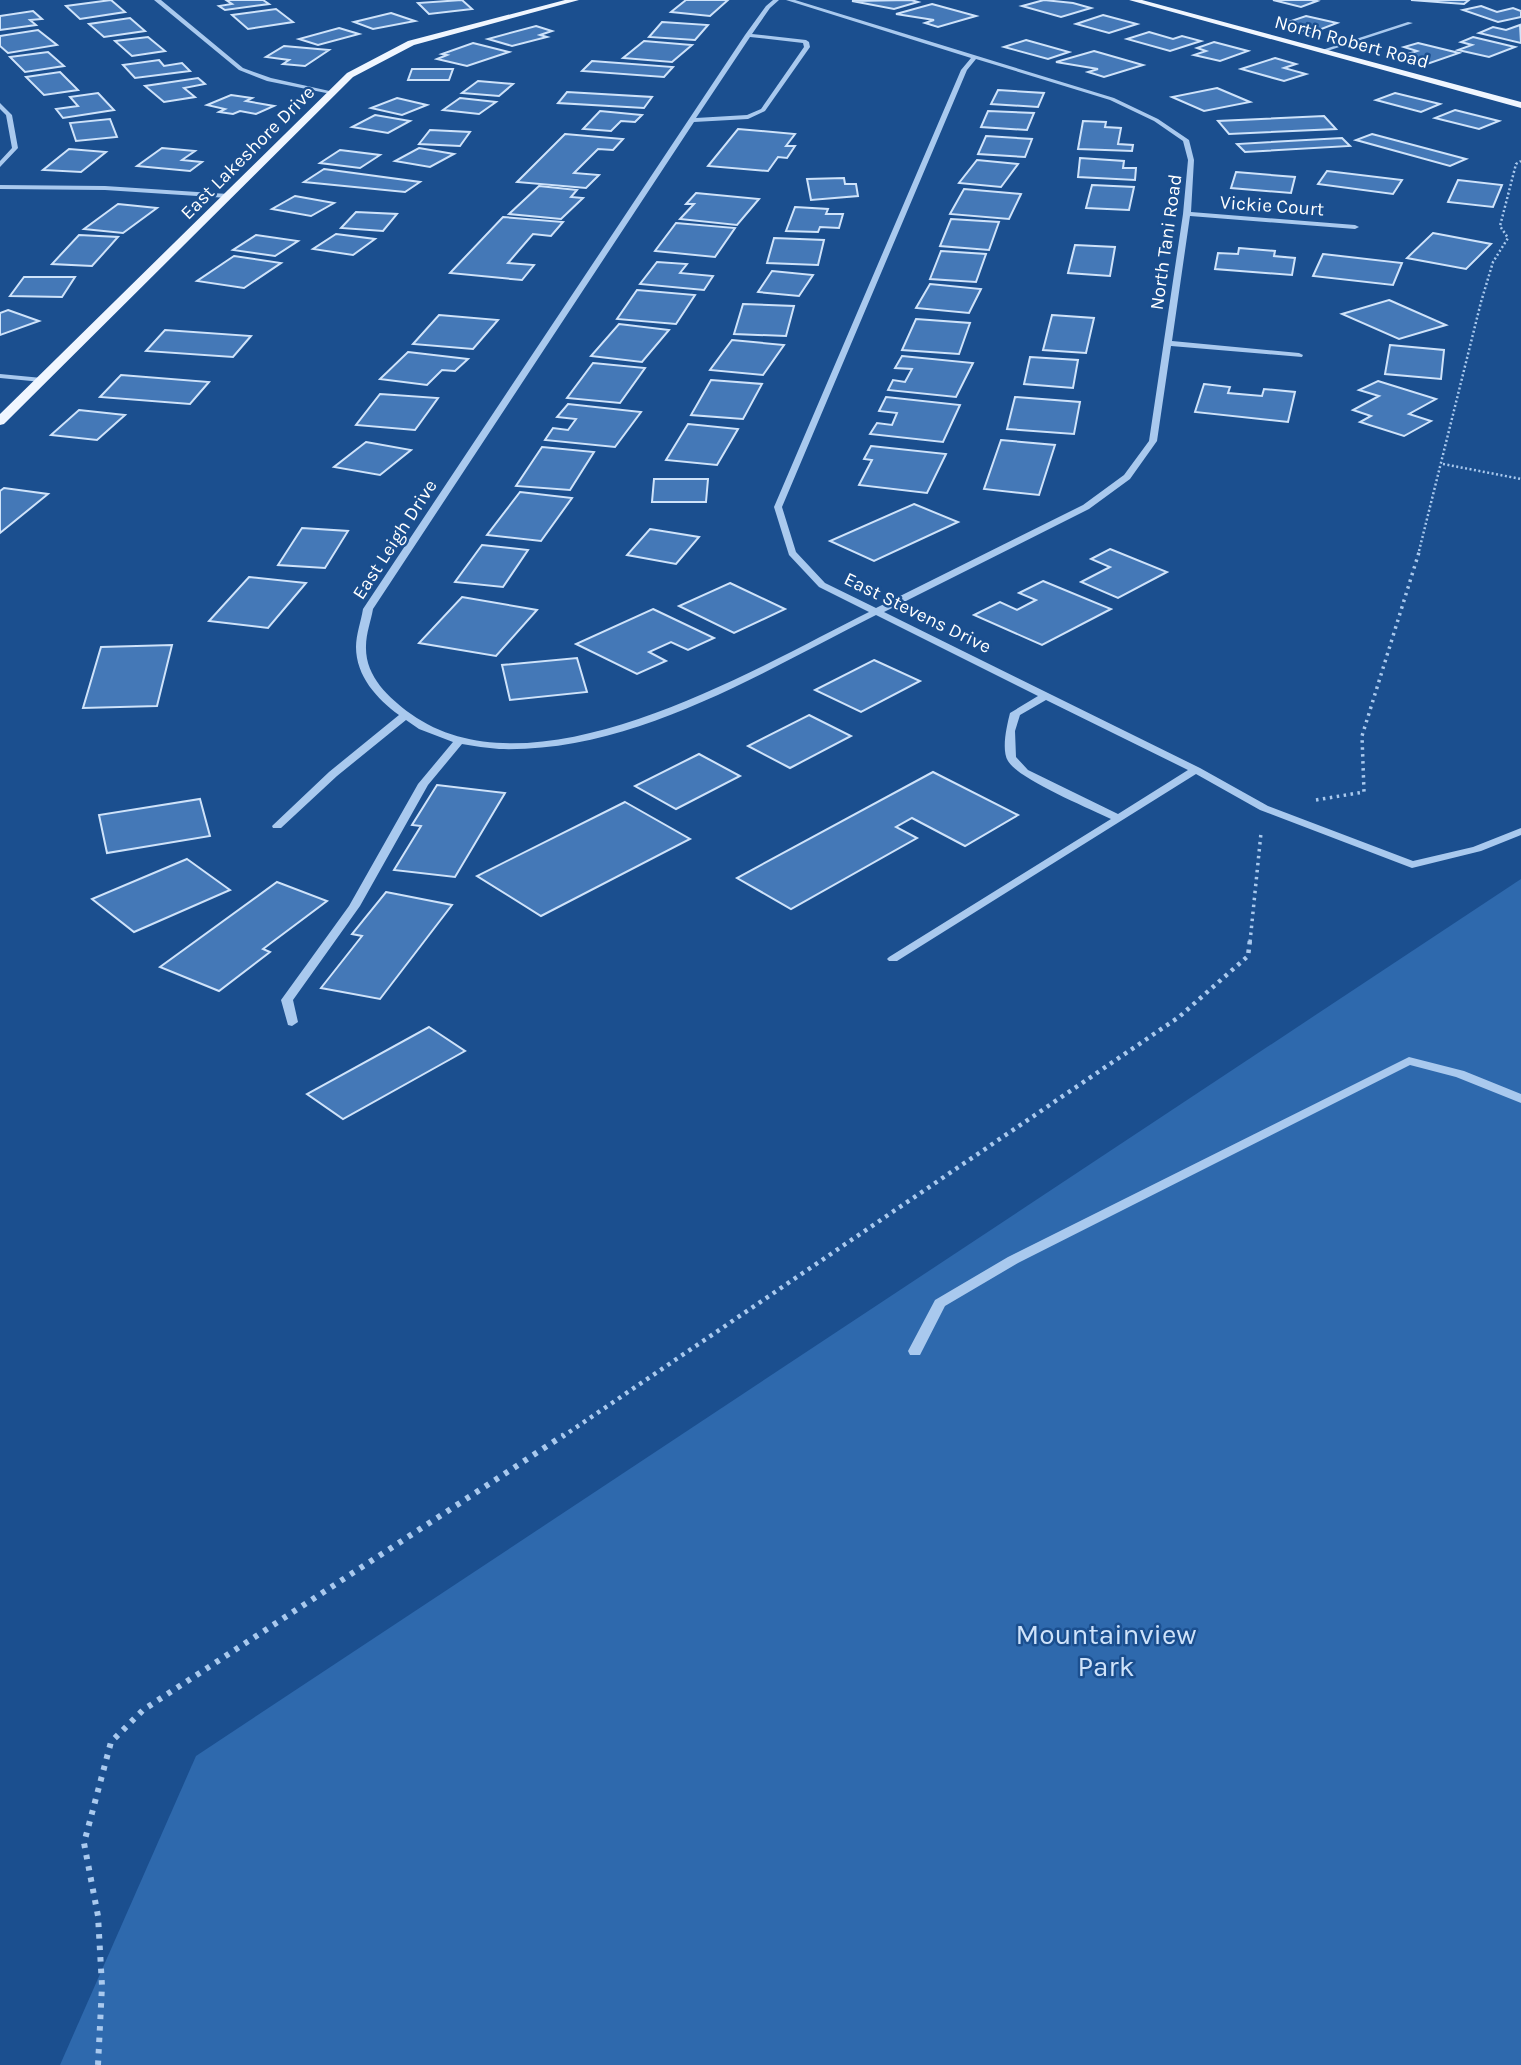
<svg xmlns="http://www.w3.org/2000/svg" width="1521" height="2065" font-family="Karla,sans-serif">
<rect width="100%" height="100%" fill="#1b4f8f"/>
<!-- green -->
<polygon fill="#2e69ad" points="1521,879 1521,2065 60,2065 196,1756"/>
<!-- building -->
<g fill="#4478b7" stroke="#cfe3fa" stroke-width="2">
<polygon points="111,0 125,12 80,19 66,6"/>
<polygon points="226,0 263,0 269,4 225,10 219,6 232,4"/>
<polygon points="462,0 472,9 429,14 418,3"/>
<polygon points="686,0 728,0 710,16 671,12"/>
<polygon points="911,0 918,2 894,9 852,1"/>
<polygon points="1044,0 1073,3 1091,8 1061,17 1022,6"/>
<polygon points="1273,0 1311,0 1317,1 1301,7"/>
<polygon points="1411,0 1469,0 1464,4"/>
<polygon points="932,4 976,16 938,27 925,23 934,20 896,14"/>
<polygon points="1481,6 1497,12 1513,8 1521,11 1521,17 1498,22 1463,10"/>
<polygon points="276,9 293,22 248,29 232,15"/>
<polygon points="33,11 42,19 30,20 36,25 0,30 0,16"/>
<polygon points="391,13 415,21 373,29 354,22"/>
<polygon points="1103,15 1137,24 1109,33 1076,24"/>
<polygon points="1306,16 1337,23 1311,33 1279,25"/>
<polygon points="130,18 145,31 104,37 89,24"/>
<polygon points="662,22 708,25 695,40 649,37"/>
<polygon points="1520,25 1521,43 1479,33 1493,27 1506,30"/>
<polygon points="536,26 552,31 540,35 547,37 512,46 488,39"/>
<polygon points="339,28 359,34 318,45 299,39"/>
<polygon points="38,30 57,45 8,53 0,46 0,36"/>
<polygon points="1149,32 1173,39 1182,36 1201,41 1170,51 1127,39"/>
<polygon points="148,37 165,51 132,56 115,41"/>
<polygon points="1473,37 1515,47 1489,57 1458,50 1472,45 1461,42"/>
<polygon points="1026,40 1069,52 1048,59 1004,47"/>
<polygon points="644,41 692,45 672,62 623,58"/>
<polygon points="1214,42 1248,51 1220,61 1194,55 1206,51 1197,48"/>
<polygon points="473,43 509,52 467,66 437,59 447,55 442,54"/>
<polygon points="1418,43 1459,53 1427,64 1399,57 1417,51 1404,47"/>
<polygon points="284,46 329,50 305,66 283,64 289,60 266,57"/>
<polygon points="1094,51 1143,65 1104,77 1088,72 1098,69 1056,62"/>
<polygon points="48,52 64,66 25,72 10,57"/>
<polygon points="1275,58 1296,64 1284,68 1306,74 1284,81 1241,69"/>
<polygon points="159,60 164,66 182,63 190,71 135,78 123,65"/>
<polygon points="592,61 673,67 664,77 582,71"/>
<polygon points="412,69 453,69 449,80 408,80"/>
<polygon points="60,72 78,90 44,95 26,77"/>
<polygon points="198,78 205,84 184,88 195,97 164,102 145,86"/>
<polygon points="478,81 513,84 499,96 462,93"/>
<polygon points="1217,88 1250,102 1204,111 1172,97"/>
<polygon points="998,90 1044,93 1038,107 991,104"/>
<polygon points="567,92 652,97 644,108 558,103"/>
<polygon points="98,93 114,110 63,118 56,109 78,106 70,97"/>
<polygon points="1395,93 1440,104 1421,112 1376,100"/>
<polygon points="231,95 252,98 246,101 274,106 256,114 240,111 233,114 219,112 225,109 207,105"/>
<polygon points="397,98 427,105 402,115 371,108"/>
<polygon points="460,98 496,102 479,114 443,110"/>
<polygon points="1455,110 1499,121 1479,129 1435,118"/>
<polygon points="600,111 642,115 635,122 621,121 611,131 583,129"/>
<polygon points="988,111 1034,113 1027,130 981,127"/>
<polygon points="375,115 410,121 388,133 352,127"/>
<polygon points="1324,116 1336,129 1229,134 1218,121"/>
<polygon points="110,119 117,137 76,141 70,123"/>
<polygon points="1083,121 1106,122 1105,127 1121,128 1118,144 1133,145 1132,151 1078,149"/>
<polygon points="738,129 795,134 786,146 795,146 787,158 778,157 768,171 708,166"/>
<polygon points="430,130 470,132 460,146 419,144"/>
<polygon points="565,134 623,139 613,150 598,149 574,173 599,175 586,188 517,182"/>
<polygon points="1372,134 1466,159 1450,166 1356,140"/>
<polygon points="986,136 1032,139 1025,157 978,154"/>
<polygon points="1342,138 1350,146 1245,152 1237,144"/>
<polygon points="162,148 195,151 182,160 202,162 190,171 137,166"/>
<polygon points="419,148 454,154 430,167 395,161"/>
<polygon points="69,149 106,152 81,172 43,170"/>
<polygon points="340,150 380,155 360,168 320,163"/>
<polygon points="1080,158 1124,161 1123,168 1136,168 1135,180 1078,177"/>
<polygon points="977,160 1018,164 1001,187 959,183"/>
<polygon points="324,169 420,182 405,192 304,182"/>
<polygon points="1327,171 1402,180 1393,194 1318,184"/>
<polygon points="1236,172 1295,177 1291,193 1231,188"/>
<polygon points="844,178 845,184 856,184 858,196 811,200 807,179"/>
<polygon points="1458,180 1502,185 1493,207 1448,202"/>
<polygon points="1092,185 1134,187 1129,210 1086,208"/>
<polygon points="539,186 577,190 571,197 583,198 561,219 509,214"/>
<polygon points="964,189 1021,194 1009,219 950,214"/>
<polygon points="696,193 759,199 737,225 680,219 694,204 686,204"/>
<polygon points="295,196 334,203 311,216 272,209"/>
<polygon points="118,204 157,208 123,233 84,229"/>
<polygon points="795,207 828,209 826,214 843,214 839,228 820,227 818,232 786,231"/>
<polygon points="356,212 397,214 383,231 341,228"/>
<polygon points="503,217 563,222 551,236 533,234 508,263 534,265 522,280 450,273"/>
<polygon points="951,219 999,222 989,250 940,246"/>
<polygon points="676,223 735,228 715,257 655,251"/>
<polygon points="1433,233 1491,244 1466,269 1407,258"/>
<polygon points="336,234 375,239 353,255 313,249"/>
<polygon points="79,235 118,237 92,266 52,264"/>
<polygon points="256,235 298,241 275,256 233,250"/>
<polygon points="774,238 824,240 818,265 767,263"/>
<polygon points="1075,245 1115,247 1110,276 1068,273"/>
<polygon points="1239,248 1275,251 1274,256 1295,258 1292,275 1215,269 1218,253 1238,254"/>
<polygon points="941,251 986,254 976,282 930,279"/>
<polygon points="1323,254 1402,263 1393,285 1313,276"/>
<polygon points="234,256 281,263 244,288 197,281"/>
<polygon points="657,262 687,264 680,273 713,276 704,290 640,284"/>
<polygon points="772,271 813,275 799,296 758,292"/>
<polygon points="24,277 75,277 62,297 10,296"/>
<polygon points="930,284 981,289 969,313 916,308"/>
<polygon points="637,290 695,295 676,324 617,319"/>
<polygon points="1389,300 1446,325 1399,339 1342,314"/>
<polygon points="743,304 794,306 786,336 734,334"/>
<polygon points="8,310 39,321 0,335 0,313"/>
<polygon points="439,315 498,320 473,349 413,344"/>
<polygon points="1052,315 1094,318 1086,353 1043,350"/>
<polygon points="916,319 970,323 959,354 902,350"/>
<polygon points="619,324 669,330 642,362 591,356"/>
<polygon points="165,330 251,336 233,357 146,351"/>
<polygon points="732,340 784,345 763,375 710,370"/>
<polygon points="1390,345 1444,350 1441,379 1385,374"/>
<polygon points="408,352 468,359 455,371 442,370 427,385 380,379"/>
<polygon points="902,356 973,363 956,397 888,390 893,380 905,382 912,369 895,368"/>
<polygon points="1030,357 1078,360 1073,388 1024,384"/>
<polygon points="593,363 645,368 620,403 567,398"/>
<polygon points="121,375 209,382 190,404 100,397"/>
<polygon points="711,380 762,384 743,419 691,415"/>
<polygon points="1378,381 1436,399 1409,414 1431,421 1404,436 1360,422 1371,416 1353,410 1379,396 1359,390"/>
<polygon points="1204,384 1230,387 1228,393 1262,396 1264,389 1295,392 1288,422 1195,412"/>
<polygon points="380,394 438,398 415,430 356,425"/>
<polygon points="886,397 960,405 943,442 870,434 877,423 892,425 897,413 879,411"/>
<polygon points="1015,397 1080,402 1074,434 1007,429"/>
<polygon points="568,404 641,412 615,447 545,440 553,428 568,430 576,419 557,417"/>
<polygon points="79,410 125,415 97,440 51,435"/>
<polygon points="688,424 738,429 717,465 666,460"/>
<polygon points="1001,440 1055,445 1039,495 984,489"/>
<polygon points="366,442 411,450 380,475 334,467"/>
<polygon points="871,446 946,454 927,493 859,485 872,460 864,459"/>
<polygon points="542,447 594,452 570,490 516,486"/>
<polygon points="654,479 708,479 706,502 652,502"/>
<polygon points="4,488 48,494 0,533 0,491"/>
<polygon points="520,492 572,498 541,541 487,535"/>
<polygon points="914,504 958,522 874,561 830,541"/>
<polygon points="302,528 348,531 325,568 278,565"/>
<polygon points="650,529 699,537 676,564 627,555"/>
<polygon points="482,545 528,550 503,587 455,582"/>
<polygon points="1110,549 1167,572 1118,598 1081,582 1110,567 1091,559"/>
<polygon points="249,577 306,583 268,628 209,621"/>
<polygon points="1043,581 1111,609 1042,645 974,615 1000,602 1017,610 1036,600 1019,593"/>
<polygon points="730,583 785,609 734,633 679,606"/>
<polygon points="462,597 537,610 496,656 419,643"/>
<polygon points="653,609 714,638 688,650 671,642 649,652 666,661 637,674 576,644"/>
<polygon points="172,645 157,706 83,708 101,647"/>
<polygon points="577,658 587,692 510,700 502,665"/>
<polygon points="874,660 920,681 861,712 815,690"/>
<polygon points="809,715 851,736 790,768 748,746"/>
<polygon points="699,754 740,776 676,809 635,786"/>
<polygon points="933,772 1018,815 965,846 912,818 896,827 917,838 791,909 737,878"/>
<polygon points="437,785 505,793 455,877 394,870 421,826 412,825"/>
<polygon points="200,799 210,836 107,853 99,815"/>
<polygon points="625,802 690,839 541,916 477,876"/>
<polygon points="187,859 230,890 134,932 92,899"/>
<polygon points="277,882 327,901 263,949 270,952 219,991 160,967"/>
<polygon points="386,892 452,905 380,999 321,988 362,936 352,934"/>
<polygon points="429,1027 465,1051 343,1119 307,1094"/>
</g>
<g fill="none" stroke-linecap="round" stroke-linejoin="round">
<!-- path-far3 -->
<g stroke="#a9c9ee" stroke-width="2.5" stroke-dasharray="2 2.5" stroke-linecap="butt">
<polyline points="1443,464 1521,479"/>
<polyline points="1419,551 1481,302 1493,262 1508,238 1500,226 1516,164 1521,161"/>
</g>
<!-- path-far2 -->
<g stroke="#a9c9ee" stroke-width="3.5" stroke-dasharray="2.5 4.5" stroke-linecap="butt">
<polyline points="1316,800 1364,792 1362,736 1420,549"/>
<polyline points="1250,942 1261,833"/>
</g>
<!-- path-far1 -->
<polyline stroke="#a9c9ee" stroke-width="4.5" stroke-dasharray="3.5 5" stroke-linecap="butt" points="562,1437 1179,1017 1248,956 1250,940"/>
<!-- path -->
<polyline stroke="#a9c9ee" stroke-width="6" stroke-dasharray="4.5 7" stroke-linecap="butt" points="98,2065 102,1986 98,1916 84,1843 111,1742 143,1710 564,1435"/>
<!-- minor -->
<g fill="#a9c9ee" fill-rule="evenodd">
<polygon points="154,0 161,0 243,68 271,78 334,92 331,94 267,81 239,70"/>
<path d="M773,0H779L770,8L752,34L806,40L809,42L810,47L765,111L748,119L694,122L373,609C371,621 366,633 366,646C365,676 388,697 411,714C534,802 754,669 869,612L819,587L789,555L774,507L961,70L971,58L786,0H795L1114,98L1158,119L1189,140L1194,160L1191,212L1355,225L1359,227L1355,229L1190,216L1172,341L1299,353L1303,355L1302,357L1171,346L1157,441L1130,479L1089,509L884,612L1200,768L1268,806L1413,861L1473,847L1521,828V835L1481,851L1412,868L1260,810L1196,774L897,961H889L887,959L889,957L1111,819C1087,807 1020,780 1008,761C1001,750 1007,725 1010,713L1038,696L876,615C760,673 633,753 499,749C487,748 474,746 462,744L428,785L360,906L293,1000L298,1022L292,1026L288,1025L281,1000L349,906L418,784L453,742L419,729L406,720L337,776L281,828H273L272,826L329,772L399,715C377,699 356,676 356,647C356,634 361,622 363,609L745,35L766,6ZM750,37L803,43L804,47L761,109L747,115L696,118ZM976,59L1110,100L1154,121L1183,141L1188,160L1183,214L1149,441L1124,475L1083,505L876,608L825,583L796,552L782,507L967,70ZM1046,700L1188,770L1118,814L1028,770L1016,757L1015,731L1020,715Z"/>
<polygon points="1408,22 1413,23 1324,52 1319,51"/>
<polygon points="0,103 12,115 18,148 0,167 0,161 12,148 6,115 0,109"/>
<polygon points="0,185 105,186 228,194 231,196 228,198 105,190 0,189"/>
<polygon points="0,374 42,378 46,380 42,382 0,378"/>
<polygon points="1409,1057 1464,1071 1521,1094 1521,1103 1456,1077 1410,1065 1018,1263 945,1306 920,1355 910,1355 908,1351 935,1300 1008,1257"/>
</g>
<!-- major -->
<g fill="#f0f6ff" fill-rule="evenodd">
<polygon points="565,0 579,0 414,45 353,77 4,424 0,425 0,414 347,73 408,41"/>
<polygon points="1129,0 1142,0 1521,102 1521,108"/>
</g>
</g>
<g text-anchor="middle" stroke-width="5" stroke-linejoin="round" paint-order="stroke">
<!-- far-street labels -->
<g font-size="19" fill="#fff" stroke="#1b4f8f">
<text transform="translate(1352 41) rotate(15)" y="7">North Robert Road</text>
<text transform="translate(247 152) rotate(-45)" y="7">East Lakeshore Drive</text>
<text transform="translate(1272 205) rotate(4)" y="7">Vickie Court</text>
<text transform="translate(1165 242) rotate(-82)" y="7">North Tani Road</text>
<text transform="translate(394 539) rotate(-57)" y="7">East Leigh Drive</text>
<text transform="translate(918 612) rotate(26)" y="7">East Stevens Drive</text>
</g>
<!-- near-park labels -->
<g font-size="28" fill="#cfe3fa" stroke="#1b4f8f">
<text x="1106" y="1644">Mountainview<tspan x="1106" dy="32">Park</tspan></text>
</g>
</g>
</svg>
